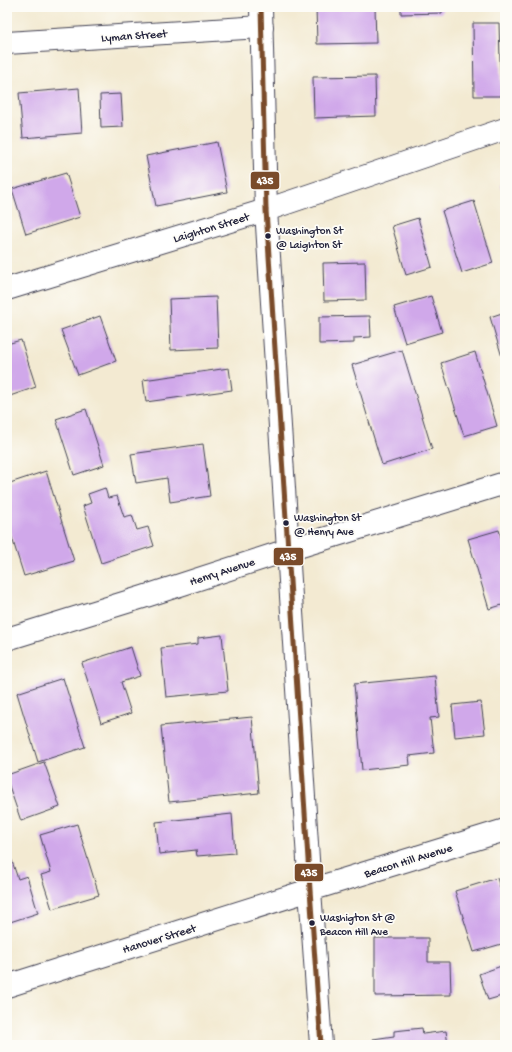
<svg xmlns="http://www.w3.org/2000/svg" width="512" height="1052" font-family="'Gochi Hand',sans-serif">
<rect width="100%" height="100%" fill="#fdfcf7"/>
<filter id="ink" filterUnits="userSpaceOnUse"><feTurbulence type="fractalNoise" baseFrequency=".025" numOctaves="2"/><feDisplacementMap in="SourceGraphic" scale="8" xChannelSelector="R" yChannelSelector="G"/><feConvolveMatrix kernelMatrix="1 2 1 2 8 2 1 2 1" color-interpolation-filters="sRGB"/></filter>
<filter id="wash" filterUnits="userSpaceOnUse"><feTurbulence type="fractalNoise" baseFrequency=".012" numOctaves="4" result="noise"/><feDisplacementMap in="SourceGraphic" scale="16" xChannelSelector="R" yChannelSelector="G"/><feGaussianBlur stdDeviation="0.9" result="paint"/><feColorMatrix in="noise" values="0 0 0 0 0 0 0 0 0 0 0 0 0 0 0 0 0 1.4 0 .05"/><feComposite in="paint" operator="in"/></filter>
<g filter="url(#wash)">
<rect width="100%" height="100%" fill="#f3ead2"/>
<g id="blocks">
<!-- building -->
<g fill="#d0a8ea">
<polygon points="316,7 375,7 376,43 317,44"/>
<polygon points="401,7 442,7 442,13 401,14"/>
<polygon points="473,23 499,23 501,96 474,96"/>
<polygon points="375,76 376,116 314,118 313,77"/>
<polygon points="79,88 82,133 23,138 19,93"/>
<polygon points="121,94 123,127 101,128 100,95"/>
<polygon points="217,142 227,192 156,206 146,156"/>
<polygon points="66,173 80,217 26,234 12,189"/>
<polygon points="505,183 505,201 500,185"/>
<polygon points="474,201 493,263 462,273 442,211"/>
<polygon points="418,218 432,267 406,275 392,226"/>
<polygon points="365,262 366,300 324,301 323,263"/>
<polygon points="431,296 442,332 405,343 394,307"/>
<polygon points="216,297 218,348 171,350 169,299"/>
<polygon points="505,312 505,356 502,357 490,317"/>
<polygon points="100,316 116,361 78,375 61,330"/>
<polygon points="370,316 371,337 354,338 354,343 319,344 319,317"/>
<polygon points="21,340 36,387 7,397 7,344"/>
<polygon points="402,350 432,449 382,465 352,365"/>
<polygon points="475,352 497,426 464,436 441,363"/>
<polygon points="229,368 232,390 146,402 143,380"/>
<polygon points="86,409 104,465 74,475 56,419"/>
<polygon points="203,444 210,496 170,502 167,478 136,483 131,454"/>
<polygon points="46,471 74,561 24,576 7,522 7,484"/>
<polygon points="105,488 108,498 117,496 124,517 132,515 137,530 148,527 154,546 101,563 83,506 91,503 88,494"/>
<polygon points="499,530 505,551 505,604 489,609 468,539"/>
<polygon points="222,635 228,691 166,697 161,648 198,644 198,638"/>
<polygon points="131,647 140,676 121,682 131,713 101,723 82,663"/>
<polygon points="435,676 439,717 430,718 434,753 409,756 410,765 362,770 354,684"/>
<polygon points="63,678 85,747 38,762 17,693"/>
<polygon points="481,702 485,734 455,737 452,705"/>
<polygon points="252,717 259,793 169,802 161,726"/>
<polygon points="44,762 60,807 21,821 7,780 7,775"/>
<polygon points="232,814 235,853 197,856 196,850 159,854 156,822"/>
<polygon points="77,824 99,895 52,909 41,875 51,872 40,835"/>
<polygon points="7,852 9,852 18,879 27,876 38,913 7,923"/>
<polygon points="497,878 505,903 505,943 474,952 455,891"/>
<polygon points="375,938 428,938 428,962 450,962 451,995 375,996"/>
<polygon points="504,965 505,995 488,1000 479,974"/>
<polygon points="422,1028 423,1034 446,1031 448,1045 374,1045 373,1039 394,1036 394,1031"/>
</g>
</g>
</g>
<g filter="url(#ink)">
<use href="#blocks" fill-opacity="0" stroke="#414052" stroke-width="1"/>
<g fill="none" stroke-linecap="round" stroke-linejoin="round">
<defs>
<g id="minor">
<polyline points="7,43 262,27"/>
<polyline points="7,289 266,210 505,129"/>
<polyline points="7,639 143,597 288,550 505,483"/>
<polyline points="310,890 505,830"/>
</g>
<polyline id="tertiary" points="7,986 310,890"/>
<polyline id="secondary" points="261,7 266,210 310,890 321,1045"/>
</defs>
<!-- minor casing -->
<use href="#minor" stroke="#414052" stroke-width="24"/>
<!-- tertiary casing -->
<use href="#tertiary" stroke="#414052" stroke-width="24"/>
<!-- secondary casing -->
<use href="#secondary" stroke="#414052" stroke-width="24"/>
<!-- minor -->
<use href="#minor" stroke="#fff" stroke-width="22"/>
<!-- tertiary -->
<use href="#tertiary" stroke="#fff" stroke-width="22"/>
<!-- secondary -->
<use href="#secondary" stroke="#fff" stroke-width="22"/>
<defs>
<polyline id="bus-1" points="261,7 266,210 310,890 321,1045"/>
</defs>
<!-- bus-1 casing -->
<use href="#bus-1" stroke="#fdfcf7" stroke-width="8"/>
<!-- bus-1 -->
<use href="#bus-1" stroke="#7a4b2a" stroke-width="5"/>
</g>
</g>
<!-- markers -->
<g fill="#22223b" stroke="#fdfcf7" stroke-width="1.5">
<circle cx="268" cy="236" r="3.5"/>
<circle cx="286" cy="523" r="3.5"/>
<circle cx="312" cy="923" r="3.5"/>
</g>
<g text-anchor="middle" stroke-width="3.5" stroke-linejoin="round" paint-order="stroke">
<!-- bus labels -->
<g font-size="11" fill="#22223b" stroke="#fdfcf7" text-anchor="start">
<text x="276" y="234">Washington St<tspan x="276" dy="14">@ Laighton St</tspan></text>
<text x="294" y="521">Washington St<tspan x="294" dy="14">@ Henry Ave</tspan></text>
<text x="320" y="921">Washigton St @<tspan x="320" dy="14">Beacon Hill Ave</tspan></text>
</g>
<!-- street labels -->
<g font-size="12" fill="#22223b" stroke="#fdfcf7">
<text transform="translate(134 35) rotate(-4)" y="4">Lyman Street</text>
<text transform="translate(211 227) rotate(-17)" y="4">Laighton Street</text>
<text transform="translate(222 571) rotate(-18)" y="4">Henry Avenue</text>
<text transform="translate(408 860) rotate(-17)" y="4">Beacon Hill Avenue</text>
<text transform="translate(159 938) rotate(-17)" y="4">Hanover Street</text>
</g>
</g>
<g stroke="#fdfcf7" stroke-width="1.5">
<rect x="250" y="171" width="30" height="19" rx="4" fill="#7a4b2a"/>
<rect x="273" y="547" width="31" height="19" rx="4" fill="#7a4b2a"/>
<rect x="294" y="863" width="30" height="19" rx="4" fill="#7a4b2a"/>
</g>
<g font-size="11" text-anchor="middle" font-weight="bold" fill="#fff">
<text x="265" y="184">435</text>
<text x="288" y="560">435</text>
<text x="309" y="876">435</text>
</g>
<!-- margin -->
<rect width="512" height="1052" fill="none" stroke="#fdfcf7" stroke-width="24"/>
</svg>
